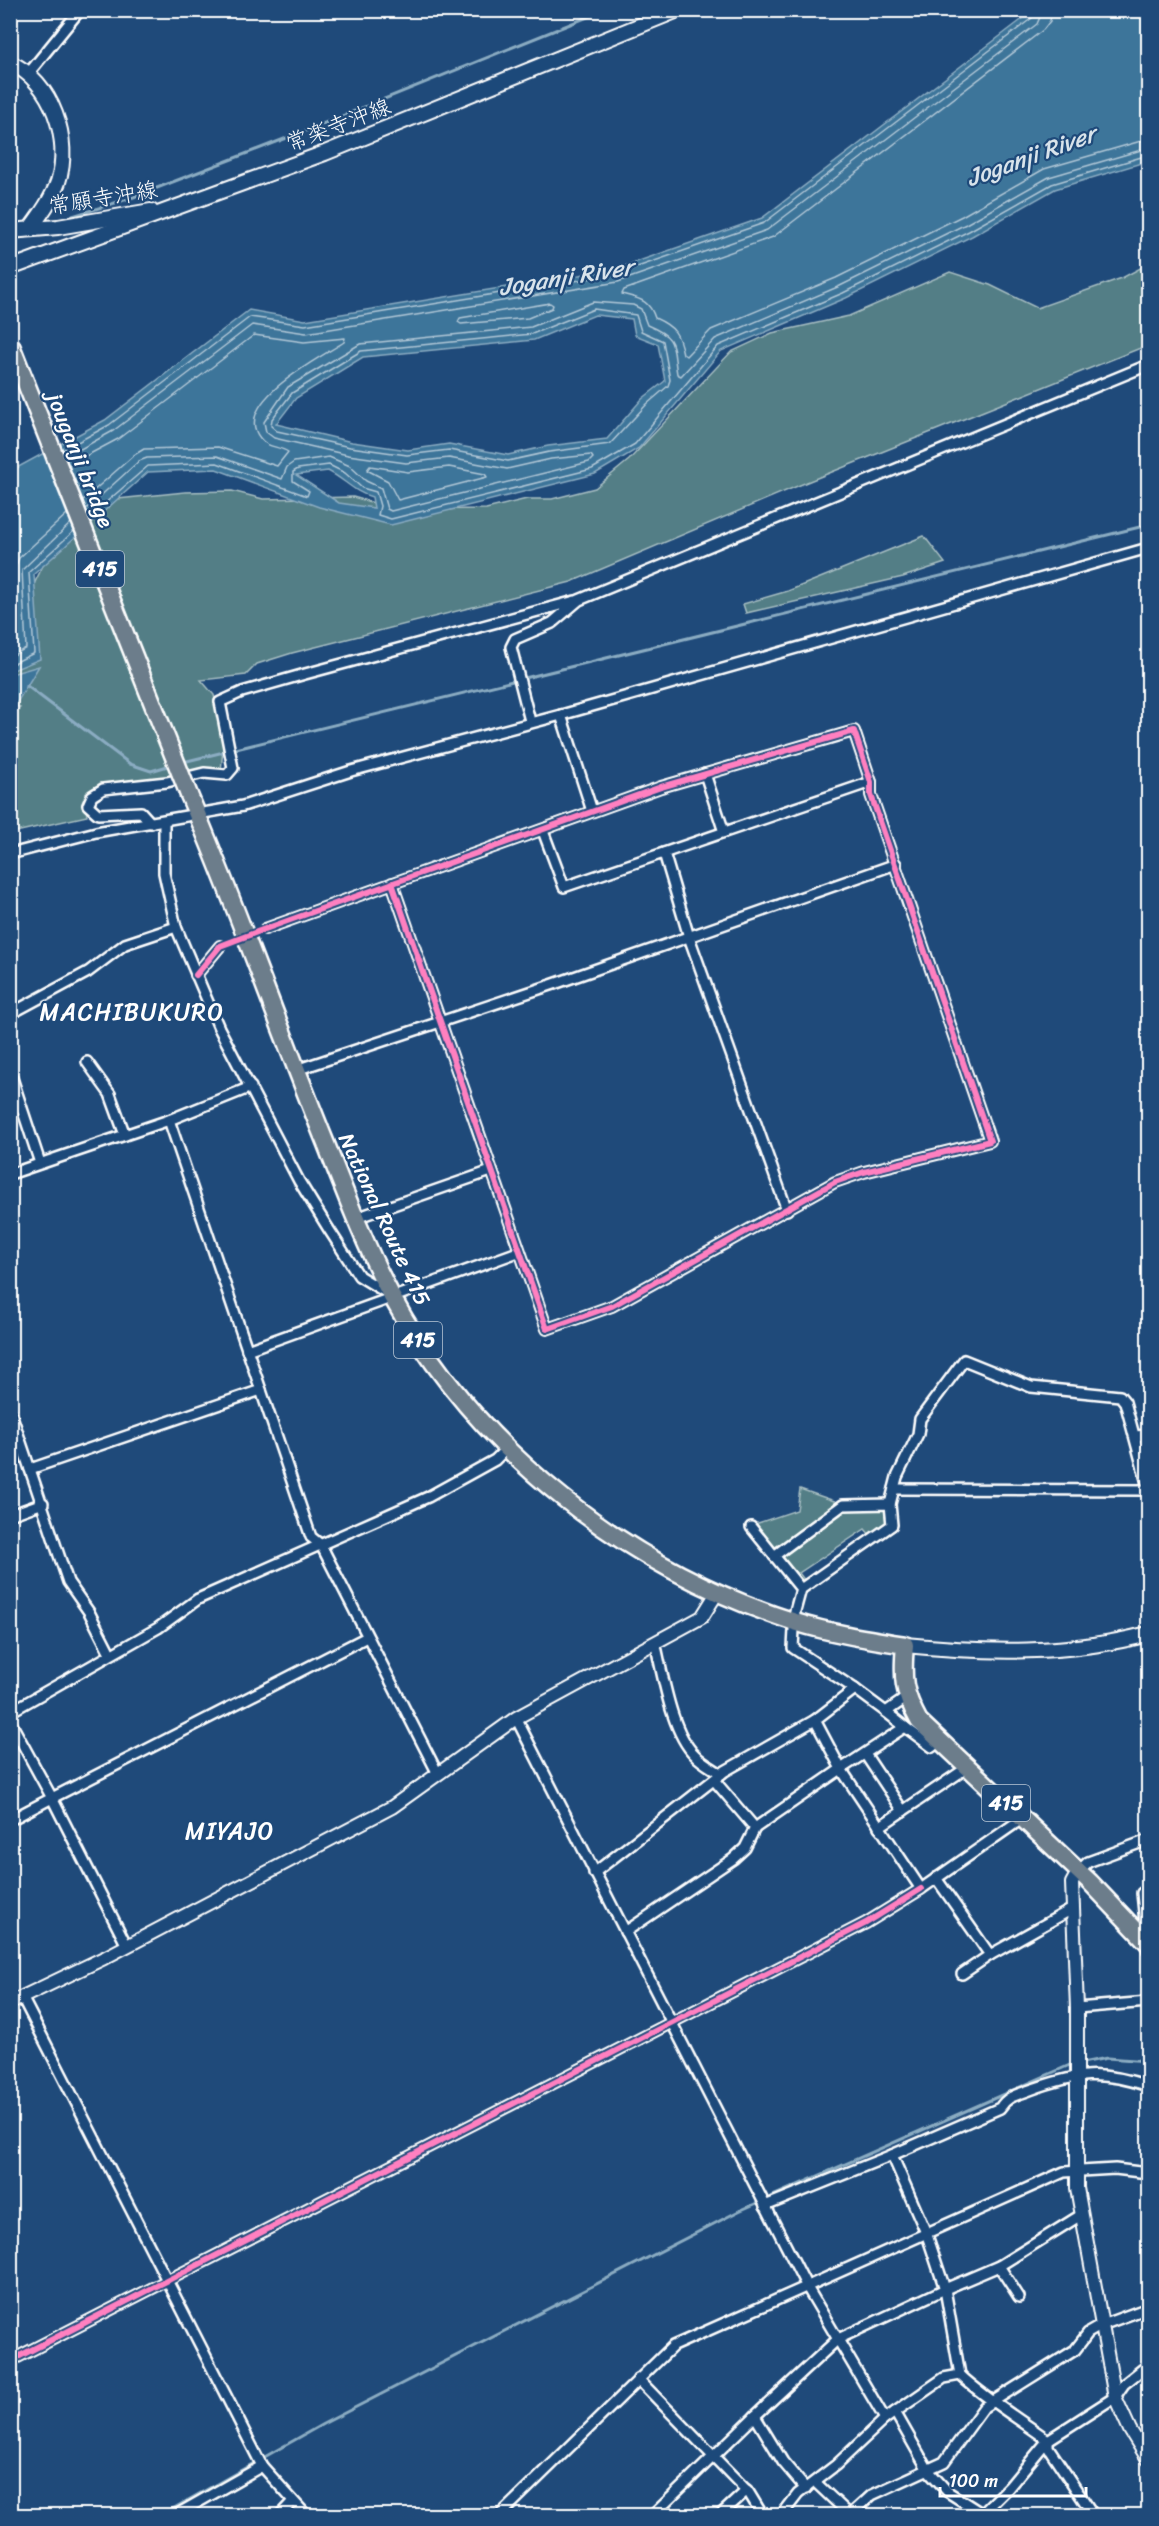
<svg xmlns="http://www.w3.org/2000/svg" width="1159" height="2526" font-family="Sriracha,'Klee One',sans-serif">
<rect width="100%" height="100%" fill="#1f4a7a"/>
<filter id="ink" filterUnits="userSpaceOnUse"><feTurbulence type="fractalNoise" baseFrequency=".0167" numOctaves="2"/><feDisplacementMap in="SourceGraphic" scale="12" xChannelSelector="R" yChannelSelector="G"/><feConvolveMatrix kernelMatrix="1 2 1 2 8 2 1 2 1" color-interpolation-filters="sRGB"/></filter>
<g filter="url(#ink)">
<!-- green -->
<g fill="#527e86" stroke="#a8bec2" stroke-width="1.5">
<polygon points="1148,264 1148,345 807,482 571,582 292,653 257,664 246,675 201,680 214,695 224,738 221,771 107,783 92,790 85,801 87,816 11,833 11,716 20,708 11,703 11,623 25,603 49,553 108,500 185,492 232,491 263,499 353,497 399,510 486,509 527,499 552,499 595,488 629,460 731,352 772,333 849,316 950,272 990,285 1037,308 1122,278"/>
<polygon points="924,536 945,563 903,577 746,613 743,604 788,591"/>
<polygon points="800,1489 840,1503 844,1508 887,1509 888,1524 871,1536 865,1529 799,1573 805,1581 798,1584 752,1525 797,1510"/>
</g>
<!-- water -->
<g fill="#3e759a" stroke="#8bacc2" stroke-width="1.5" fill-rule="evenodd">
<path d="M1033,11H1148V161L1055,189L972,236L846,298L721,351L639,448L595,474L391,525L319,507L216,469L148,472L34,574L40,659L11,671V471L105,420L249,310L305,320L616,269L762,218ZM595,315L632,319L635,335L658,344L665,381L642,399L607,439L548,446L508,455L449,444L408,450L352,442L276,424L296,398L363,357L534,340ZM328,471C344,479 355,493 372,497L374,508L339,503L296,475Z"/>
<polygon points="39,666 13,709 11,711 11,674"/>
</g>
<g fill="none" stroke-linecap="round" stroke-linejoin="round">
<!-- shore -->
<g stroke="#b2c8d7" stroke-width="1.5">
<path d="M1052,10L1050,21L1043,30L773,237L624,290L622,294C639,299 649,299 655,318C675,327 679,334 683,354L686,356L711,330L836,278L962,216L1044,169L1148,139"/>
<polygon points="550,303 553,305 552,308 528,318 461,324 458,322 460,318"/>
<polygon points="594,309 636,315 641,331 663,341 670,380 668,386 647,404 610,444 549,452 508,461 449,450 407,455 350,447 277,431 271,426 272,419 292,393 361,351 532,334"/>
<polyline points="63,450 109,425 250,317 305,325 617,274 764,223 1032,18 1035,10"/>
<polyline points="66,457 113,431 252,325 306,333 618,282 767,230 1037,24 1043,10"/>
<path d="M69,465L118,439L254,335L304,342L345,338L344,342C322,357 231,402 260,438C267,448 279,446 288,452L277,466L218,447L144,449L134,455L83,500"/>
<polygon points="370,466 408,472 449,467 485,474 487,477 398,500 388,481 367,470"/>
<path d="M86,509L139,461L147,458L217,456L282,479L287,467L294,462L329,457L350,466L366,481L381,488L387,509L391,511L589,462L593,458L591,455L551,459L507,469L449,458L406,463L348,455L274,438L266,432L264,422L288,387L360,344L531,327L593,302L633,305L641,309L647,325C678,338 672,344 677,374L681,376L715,339L840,286L966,224L1049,177L1148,148"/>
<polyline points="89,517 148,466 217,463 307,496 309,491 293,481 293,472 298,469 329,465 345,473 362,488 376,492 380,506 378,515 391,519 592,469 635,444 718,346 843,293 969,231 1052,184 1148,155"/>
<polyline points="10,647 17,642 12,576 19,558 67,514"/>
<polyline points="10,657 26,648 22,570 71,523"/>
<polyline points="10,665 34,653 29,572 74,531"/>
</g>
<!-- stream -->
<g stroke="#8bacc2" stroke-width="3">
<polyline points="63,219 131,198 305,131 605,10"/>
<polyline points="27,686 130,764 151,771 171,765"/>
<polyline points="183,762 1148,525"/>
<polyline points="1082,2063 1107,2058 1148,2061"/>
<polyline points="160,2516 323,2424 739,2211 1072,2064"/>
</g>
<!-- minor-tunnel -->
<polyline stroke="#41658e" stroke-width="9" stroke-dasharray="9 4.5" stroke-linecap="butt" points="220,946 265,929"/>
<defs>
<g id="minor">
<polyline points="28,74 80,10"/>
<polyline points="561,715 592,811"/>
<polyline points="530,721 511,647 515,639 552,623 579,600 1148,365"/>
<polyline points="705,774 724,832"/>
<polyline points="164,821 164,873 176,927 219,1028 299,1181 328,1228 359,1276 387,1293"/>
<polyline points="151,823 141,812 98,814 88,805 92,796 103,789 167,782 204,773 227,775 233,768 220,702 242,692 305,674 575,601"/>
<polyline points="543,831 564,887 871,782"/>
<polyline points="664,853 689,937 787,1210"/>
<polyline points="10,854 96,832 243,806 351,771 561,715 1148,548"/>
<polyline points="265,929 661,787 854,731 871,782 871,795 990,1141 864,1172 835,1182 612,1306 547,1329 392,883"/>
<polyline points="196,975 220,946"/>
<polyline points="10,1014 88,972 125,944 176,927"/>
<polyline points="87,1062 110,1094 125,1135"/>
<polyline points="296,1070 554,984 896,864"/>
<polyline points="10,1072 40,1163"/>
<polyline points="169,1120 311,1537 321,1545 438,1774"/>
<polyline points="10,1174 169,1120 251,1087"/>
<polyline points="356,1218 491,1171"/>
<polyline points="247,1350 518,1252"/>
<polyline points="10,1410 68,1582 89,1612 110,1653"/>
<polyline points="1135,1436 1148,1435"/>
<polyline points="30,1469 261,1390"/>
<polyline points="894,1489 1148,1490"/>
<polyline points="890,1504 897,1477 918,1434 920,1419 964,1360 1031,1387 1120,1396 1125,1402 1148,1487"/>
<polyline points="10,1515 43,1503"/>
<polyline points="751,1527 801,1589 795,1611 793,1648 855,1689"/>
<polyline points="774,1556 843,1505 890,1504 892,1525 801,1589"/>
<path d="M655,1642C663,1675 671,1732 695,1755C702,1763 713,1768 721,1774"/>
<polyline points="10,1712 158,1628 198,1599 428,1497 495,1460 507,1448"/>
<polyline points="886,1712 905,1727 841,1769 921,1889 1023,1818"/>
<polyline points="516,1718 807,2287 885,2419"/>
<polyline points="10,1721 52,1798 10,1820"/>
<polyline points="905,1727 932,1747 939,1741"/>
<polyline points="865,1754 903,1811"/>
<polyline points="714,1780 755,1828 841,1769 815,1720"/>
<polyline points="879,1827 968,1767"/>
<polyline points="1078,1872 1088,1862 1148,1840"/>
<polyline points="594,1873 725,1771 815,1720 855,1689 886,1712 906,1698"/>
<polyline points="936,1878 990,1955 962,1974"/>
<polyline points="1142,1893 1148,1951"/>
<polyline points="625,1932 733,1859 745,1848 755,1828"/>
<polyline points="127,1946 52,1798 367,1637"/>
<polyline points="990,1955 1074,1908"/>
<polyline points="22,1997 262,2466 307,2516"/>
<polyline points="1077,2008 1148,2002"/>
<polyline points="765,2206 892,2155"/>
<polyline points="999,2266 1081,2215"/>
<polyline points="10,2361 866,1923 921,1889"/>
<polyline points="960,2375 945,2289 999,2266 1019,2297"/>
<polyline points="638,2379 749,2493 763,2516"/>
<polyline points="895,2412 928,2470 948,2492 981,2513"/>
<path d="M755,2416L838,2339L945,2289L927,2235L892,2155L1000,2108C1007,2096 1017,2095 1030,2090C1077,2073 1100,2070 1148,2086"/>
<polyline points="815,2482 850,2515 872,2495 944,2462 984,2407 1075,2350 1088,2333 1102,2325 1148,2308"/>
<polyline points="174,2516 262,2466"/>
<polyline points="279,2516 293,2501"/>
<polyline points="499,2516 673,2346 1064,2172 1115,2169 1148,2173"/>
<polyline points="652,2516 755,2416 783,2462 806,2489"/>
<polyline points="719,2516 747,2490"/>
<path d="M781,2516L798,2494L836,2465L885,2419L944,2378L960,2375C987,2400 1018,2418 1048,2440V2447L1094,2516"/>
<polyline points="980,2516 1009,2487 1048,2440 1115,2397 1124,2384 1148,2365"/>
<polyline points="1143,2516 1148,2513"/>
</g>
<g id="tertiary">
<polyline points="1078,1872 1072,1883 1077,2008 1077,2188 1115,2397 1130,2430 1148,2459"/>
<polyline points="10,2003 104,1958 392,1807 516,1718 702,1617 717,1593"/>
</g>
<g id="secondary">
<path d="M10,63C52,80 72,141 58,182C52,199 41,214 30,229"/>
<polyline points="10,231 58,227 151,211"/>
<polyline points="10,268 325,153 678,10"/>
<path d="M905,1645C986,1653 1069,1655 1148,1634"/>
</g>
<path id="trunk" d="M189,795C238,910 279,1028 326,1144C346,1195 366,1248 392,1297C476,1451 628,1569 795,1622C830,1633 868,1639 905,1645C902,1678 903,1692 919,1721L1090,1882L1148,1943"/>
</defs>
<!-- minor casing -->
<use href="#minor" stroke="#fff" stroke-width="14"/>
<!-- tertiary casing -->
<use href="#tertiary" stroke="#fff" stroke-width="16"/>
<!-- secondary casing -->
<use href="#secondary" stroke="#fff" stroke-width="18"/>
<!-- trunk casing -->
<use href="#trunk" stroke="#fff" stroke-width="21"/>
<!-- minor -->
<use href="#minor" stroke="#1f4a7a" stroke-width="9"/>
<!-- tertiary -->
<use href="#tertiary" stroke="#1f4a7a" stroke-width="12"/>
<!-- secondary -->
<use href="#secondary" stroke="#1f4a7a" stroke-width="14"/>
<!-- trunk -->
<use href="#trunk" stroke="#6c7d8b" stroke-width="16"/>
<defs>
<polyline id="trunk-bridge" points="10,343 189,795"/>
</defs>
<!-- trunk-bridge casing -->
<use href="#trunk-bridge" stroke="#fff" stroke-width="21" stroke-linecap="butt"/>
<!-- trunk-bridge -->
<use href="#trunk-bridge" stroke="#6c7d8b" stroke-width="16"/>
<defs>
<g id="cycleway">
<polyline points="196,975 220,946 265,929 661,787 854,731 871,782 871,795 990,1141 864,1172 835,1182 612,1306 547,1329 392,883"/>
<polyline points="10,2361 866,1923 921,1889"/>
</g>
</defs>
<!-- cycleway casing -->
<use href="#cycleway" stroke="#1f4a7a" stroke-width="10"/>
<!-- cycleway -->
<use href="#cycleway" stroke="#ff80c0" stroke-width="6"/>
</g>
</g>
<g text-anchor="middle" stroke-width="4.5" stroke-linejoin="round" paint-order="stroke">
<!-- shield labels -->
<g fill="#1f4a7a" stroke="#bcc9d7" stroke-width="1.5">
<rect x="76" y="551" width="48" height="36" rx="4.5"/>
<rect x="394" y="1322" width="48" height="36" rx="4.5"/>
<rect x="982" y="1785" width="48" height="36" rx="4.5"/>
</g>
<g font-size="21" font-weight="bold" fill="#fff">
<text x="100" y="576">415</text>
<text x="418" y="1347">415</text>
<text x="1006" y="1810">415</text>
</g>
<!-- street labels -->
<g font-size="22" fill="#fff" stroke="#1f4a7a">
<text transform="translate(338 124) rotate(-21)" y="8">常楽寺沖線</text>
<text transform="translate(103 197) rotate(-9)" y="8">常願寺沖線</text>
<text transform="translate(81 460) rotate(68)" y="8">jouganji bridge</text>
<text transform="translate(385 1219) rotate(65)" y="8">National Route 415</text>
</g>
<!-- water labels -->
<g font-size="24" font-style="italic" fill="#d8e3eb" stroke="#1f4a7a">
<text transform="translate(1031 156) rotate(-20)" y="8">Joganji River</text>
<text transform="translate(566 277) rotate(-9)" y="8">Joganji River</text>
</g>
<!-- neighbourhood labels -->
<g font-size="24" letter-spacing="1.5" fill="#fff" stroke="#1f4a7a">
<text x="132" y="1020">MACHIBUKURO</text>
<text x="230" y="1839">MIYAJO</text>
</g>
</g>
<!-- margin -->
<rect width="1159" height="2526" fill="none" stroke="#1f4a7a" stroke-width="36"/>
<rect x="18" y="18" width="1123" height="2490" fill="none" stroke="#fff" stroke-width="2" filter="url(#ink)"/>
<!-- scale -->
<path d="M940 2487v9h146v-9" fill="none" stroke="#ffffff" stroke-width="3"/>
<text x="949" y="2487" font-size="18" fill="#ffffff" stroke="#1f4a7a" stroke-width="4.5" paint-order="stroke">100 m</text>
</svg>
